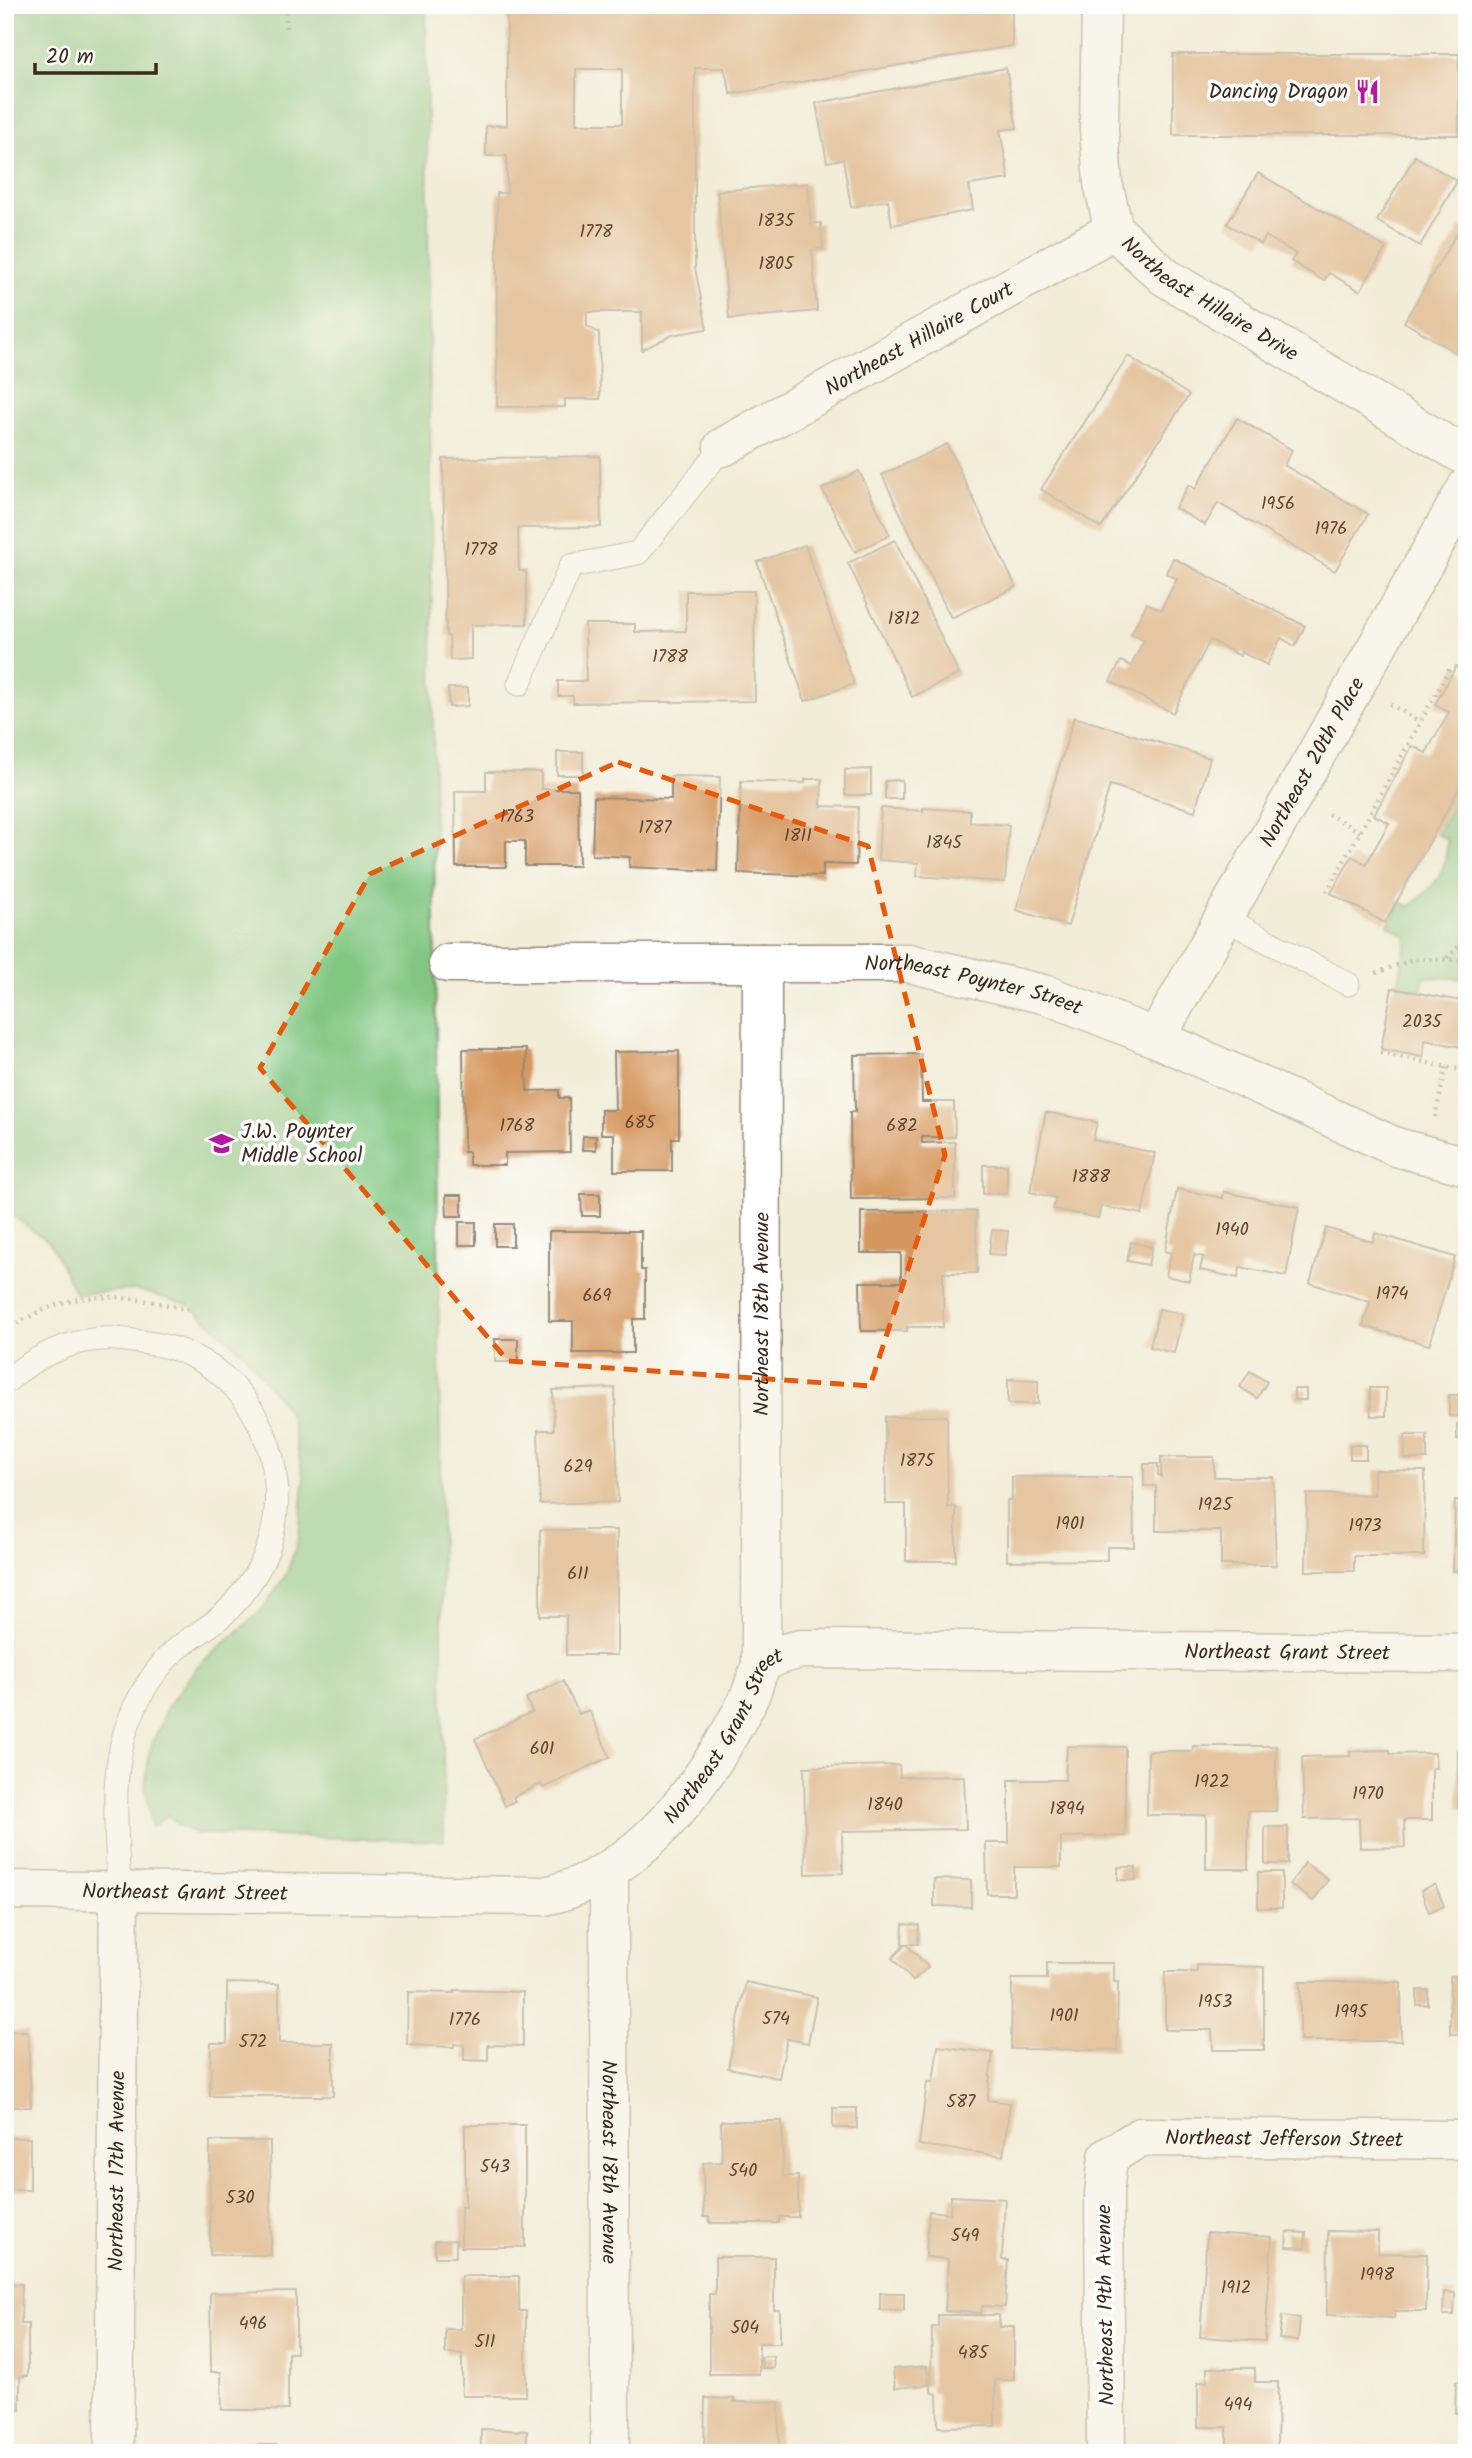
<svg xmlns="http://www.w3.org/2000/svg" width="1472" height="2458" font-family="Kalam,sans-serif">
<rect width="100%" height="100%" fill="#fff"/>
<filter id="ink" filterUnits="userSpaceOnUse"><feTurbulence type="fractalNoise" baseFrequency=".0143" numOctaves="2"/><feDisplacementMap in="SourceGraphic" scale="14" xChannelSelector="R" yChannelSelector="G"/><feConvolveMatrix kernelMatrix="1 2 1 2 8 2 1 2 1" color-interpolation-filters="sRGB"/></filter>
<filter id="wash" filterUnits="userSpaceOnUse"><feTurbulence type="fractalNoise" baseFrequency=".00686" numOctaves="4" result="noise"/><feDisplacementMap in="SourceGraphic" scale="28" xChannelSelector="R" yChannelSelector="G"/><feGaussianBlur stdDeviation="1.57" result="paint"/><feColorMatrix in="noise" values="0 0 0 0 0 0 0 0 0 0 0 0 0 0 0 0 0 1.4 0 .05"/><feComposite in="paint" operator="in"/></filter>
<g filter="url(#wash)">
<rect width="100%" height="100%" fill="#f2edd8"/>
<!-- green -->
<g fill="#81c681" stroke="#5e7850" stroke-width="2">
<polygon points="5,5 426,5 444,1841 196,1834 177,1825 168,1815 152,1827 145,1787 149,1753 168,1706 196,1668 260,1612 286,1575 299,1537 304,1479 290,1415 244,1353 189,1305 136,1290 76,1294 50,1243 5,1210"/>
<path d="M1461,789L1467,792V979L1424,977L1421,991L1398,987L1407,937L1388,925L1399,902L1410,906C1435,887 1448,872 1447,839L1437,834Z"/>
</g>
<g id="blocks">
<!-- building -->
<g fill="#d5975d" fill-rule="evenodd">
<path d="M507,5H1012V46L731,94L724,68H695V268L707,329L672,335L642,350V312H587V326L599,333L600,399H565V407H497V193H507V156H486V126L507,125ZM576,69H622V124H576Z"/>
<rect x="1173" y="54" width="286" height="81"/>
<polygon points="1006,68 1017,128 1000,130 1009,179 969,185 973,210 892,225 888,200 851,207 843,159 827,162 816,103"/>
<polygon points="1415,156 1457,181 1420,246 1377,221"/>
<polygon points="1258,173 1386,248 1360,291 1329,273 1324,281 1291,261 1296,254 1266,236 1261,244 1227,224"/>
<polygon points="808,183 811,224 821,223 823,248 812,250 817,311 729,319 717,191"/>
<polygon points="1461,226 1467,229 1467,333 1455,352 1404,322"/>
<polygon points="1128,356 1189,395 1101,528 1041,489"/>
<polygon points="1237,418 1292,450 1284,465 1368,514 1335,571 1218,503 1205,525 1175,508 1189,485 1195,489"/>
<polygon points="947,444 1016,587 951,618 882,475"/>
<polygon points="600,456 601,527 518,528 519,571 526,571 527,624 471,625 471,659 450,660 449,636 446,636 443,459"/>
<polygon points="859,471 890,535 855,552 822,489"/>
<polygon points="895,540 959,674 912,697 848,563"/>
<polygon points="805,545 854,684 805,701 757,562"/>
<polygon points="1173,558 1305,626 1295,646 1281,638 1267,665 1241,652 1240,656 1210,640 1173,713 1110,681 1121,661 1131,666 1144,640 1131,634 1147,603 1161,610 1177,579 1166,573"/>
<polygon points="686,591 754,591 755,701 573,703 573,696 558,696 558,681 586,681 585,624 635,624 635,632 686,631"/>
<polygon points="1456,666 1467,672 1467,774 1385,923 1331,893 1352,856 1366,864 1389,823 1374,815 1412,746 1426,753 1449,712 1435,705"/>
<polygon points="448,688 468,688 468,706 449,707"/>
<polygon points="1074,717 1210,758 1195,811 1110,785 1068,926 1016,910"/>
<rect x="557" y="752" width="26" height="23"/>
<polygon points="871,769 871,795 845,795 845,770"/>
<polygon points="486,772 541,772 541,789 578,789 579,866 525,866 525,841 506,841 506,867 456,867 455,791 486,791"/>
<polygon points="671,776 720,777 717,871 629,867 630,857 592,855 594,797 671,799"/>
<polygon points="805,779 822,779 821,806 858,807 856,865 823,864 823,876 738,873 741,781 805,783"/>
<polygon points="902,780 902,799 885,799 885,781"/>
<polygon points="881,808 923,811 923,808 970,811 970,822 1009,825 1005,882 917,876 918,863 878,860"/>
<polygon points="1392,988 1467,1002 1467,1048 1425,1040 1423,1057 1381,1049"/>
<polygon points="463,1049 526,1049 527,1091 559,1090 559,1098 569,1098 570,1152 505,1153 505,1165 469,1165 469,1152 464,1152"/>
<polygon points="679,1051 679,1138 672,1138 672,1171 614,1171 614,1134 601,1134 601,1110 615,1110 614,1052"/>
<polygon points="921,1054 922,1102 954,1102 955,1137 922,1137 922,1143 955,1142 955,1198 851,1199 850,1112 855,1112 854,1055"/>
<polygon points="1046,1112 1097,1122 1093,1140 1155,1153 1142,1214 1101,1206 1098,1218 1053,1209 1056,1198 1030,1192"/>
<polygon points="583,1136 596,1136 596,1150 582,1150"/>
<rect x="983" y="1165" width="24" height="29"/>
<polygon points="1177,1189 1223,1198 1224,1192 1299,1207 1286,1276 1240,1267 1238,1278 1200,1270 1203,1257 1194,1255 1189,1281 1166,1276 1171,1253 1165,1251"/>
<polygon points="581,1194 600,1194 600,1216 582,1216"/>
<polygon points="446,1195 462,1195 462,1216 447,1216"/>
<polygon points="976,1211 977,1273 943,1273 943,1327 907,1327 907,1331 861,1331 860,1282 901,1282 901,1253 861,1253 861,1212"/>
<rect x="459" y="1222" width="17" height="23"/>
<rect x="495" y="1224" width="18" height="22"/>
<polygon points="1326,1228 1373,1242 1375,1233 1455,1257 1429,1345 1363,1326 1370,1302 1310,1283"/>
<polygon points="992,1230 1008,1231 1005,1255 989,1254"/>
<polygon points="549,1231 641,1231 641,1270 645,1270 645,1319 633,1319 633,1353 573,1353 573,1321 549,1321"/>
<polygon points="1131,1242 1152,1247 1148,1265 1127,1261"/>
<polygon points="1159,1309 1183,1314 1174,1353 1150,1347"/>
<rect x="495" y="1339" width="23" height="23"/>
<polygon points="1250,1371 1267,1382 1257,1398 1240,1387"/>
<polygon points="1008,1379 1038,1380 1038,1404 1008,1404"/>
<polygon points="615,1388 618,1502 540,1504 538,1430 554,1430 553,1390"/>
<polygon points="1370,1388 1386,1388 1386,1416 1371,1416"/>
<rect x="1294" y="1389" width="12" height="11"/>
<rect x="1449" y="1395" width="18" height="21"/>
<polygon points="947,1416 948,1507 956,1507 956,1561 906,1561 906,1504 886,1504 885,1417"/>
<rect x="1457" y="1424" width="10" height="15"/>
<rect x="1405" y="1435" width="22" height="24"/>
<rect x="1350" y="1445" width="16" height="14"/>
<polygon points="1161,1457 1214,1457 1214,1477 1273,1477 1276,1565 1221,1565 1221,1531 1156,1531 1156,1486 1144,1486 1144,1464 1158,1464 1158,1475 1161,1477"/>
<polygon points="1374,1470 1425,1471 1424,1556 1354,1556 1354,1571 1306,1571 1307,1494 1374,1495"/>
<polygon points="1012,1477 1133,1477 1134,1547 1107,1547 1107,1560 1007,1561 1007,1500 1012,1500"/>
<polygon points="1455,1501 1467,1501 1467,1571 1453,1571"/>
<polygon points="540,1530 617,1530 617,1655 566,1655 566,1616 540,1616"/>
<polygon points="563,1681 579,1714 589,1710 610,1757 543,1788 541,1784 513,1797 515,1801 505,1806 475,1739 532,1712 526,1698"/>
<polygon points="1067,1746 1125,1747 1125,1836 1061,1837 1061,1867 1014,1867 1014,1894 987,1894 986,1843 1009,1843 1009,1780 1065,1780"/>
<polygon points="1193,1746 1276,1746 1276,1811 1248,1811 1248,1869 1206,1869 1206,1815 1147,1815 1148,1751 1193,1751"/>
<polygon points="1390,1750 1390,1754 1435,1753 1436,1768 1432,1768 1432,1820 1404,1820 1405,1847 1360,1848 1359,1818 1304,1819 1302,1757 1350,1756 1350,1751"/>
<polygon points="1458,1750 1467,1750 1467,1809 1458,1808"/>
<polygon points="899,1765 900,1777 964,1776 966,1829 842,1831 843,1873 806,1874 804,1767"/>
<rect x="1265" y="1827" width="23" height="37"/>
<polygon points="1305,1863 1328,1880 1313,1901 1290,1884"/>
<rect x="1118" y="1867" width="18" height="13"/>
<rect x="1258" y="1872" width="24" height="36"/>
<polygon points="934,1879 971,1880 971,1907 934,1906"/>
<polygon points="1435,1884 1444,1906 1429,1912 1421,1890"/>
<polygon points="903,1924 919,1925 918,1944 902,1944"/>
<polygon points="906,1944 928,1967 913,1981 892,1958"/>
<polygon points="1047,1963 1114,1963 1114,1982 1118,1982 1117,2050 1011,2049 1012,1979 1047,1979"/>
<polygon points="1197,1965 1264,1967 1264,2050 1213,2050 1212,2030 1165,2030 1165,1972 1197,1972"/>
<rect x="1450" y="1976" width="17" height="58"/>
<polygon points="746,1982 817,1997 808,2043 787,2039 779,2078 728,2068"/>
<rect x="1300" y="1982" width="101" height="59"/>
<polygon points="227,1983 279,1984 279,2043 333,2043 333,2096 210,2096 211,2043 227,2043"/>
<polygon points="455,1990 523,1992 523,2046 488,2045 488,2061 464,2060 464,2045 454,2044 454,2047 407,2045 408,1992 454,1993"/>
<rect x="1417" y="1990" width="11" height="15"/>
<polygon points="5,2031 28,2031 31,2107 5,2107"/>
<polygon points="938,2046 993,2053 987,2100 1010,2103 1003,2156 919,2145 927,2082 933,2082"/>
<rect x="833" y="2108" width="24" height="20"/>
<polygon points="721,2121 782,2121 783,2176 798,2176 798,2217 779,2217 779,2223 710,2223 709,2217 704,2217 703,2163 722,2162"/>
<polygon points="465,2125 525,2125 525,2247 461,2247 461,2207 465,2207"/>
<rect x="5" y="2138" width="25" height="52"/>
<polygon points="210,2141 270,2141 271,2255 210,2255"/>
<polygon points="951,2196 1005,2199 1002,2260 1008,2260 1005,2307 982,2306 981,2313 945,2311 948,2259 926,2257 929,2211 950,2213"/>
<polygon points="1328,2231 1378,2232 1378,2253 1427,2254 1426,2311 1395,2311 1394,2318 1327,2315"/>
<polygon points="1287,2232 1306,2233 1305,2248 1286,2247"/>
<polygon points="1207,2233 1272,2237 1265,2341 1200,2337"/>
<polygon points="456,2240 456,2257 435,2257 435,2241"/>
<polygon points="715,2257 774,2257 774,2310 780,2310 780,2343 759,2343 759,2374 709,2374 709,2294 715,2294"/>
<polygon points="461,2276 519,2276 519,2311 526,2311 526,2396 462,2396 462,2354 445,2353 445,2329 461,2329"/>
<polygon points="5,2283 22,2284 21,2324 28,2324 28,2376 20,2376 20,2410 5,2410"/>
<polygon points="296,2292 296,2353 288,2353 288,2410 222,2410 221,2372 211,2372 210,2293"/>
<polygon points="1444,2292 1455,2293 1454,2315 1443,2315"/>
<rect x="880" y="2293" width="24" height="17"/>
<polygon points="938,2315 999,2315 1000,2327 1014,2327 1014,2380 995,2380 995,2426 938,2427 937,2394 931,2392 932,2327 938,2327"/>
<polygon points="1282,2316 1300,2318 1298,2341 1279,2339"/>
<polygon points="773,2356 774,2368 762,2368 761,2357"/>
<polygon points="927,2366 929,2385 895,2388 893,2369"/>
<polygon points="1207,2368 1255,2368 1255,2382 1278,2382 1277,2453 1197,2453 1198,2447 1227,2448 1227,2427 1198,2427 1198,2382 1207,2382"/>
<polygon points="1456,2382 1467,2382 1467,2413 1455,2413"/>
<polygon points="705,2398 734,2399 734,2402 779,2402 779,2453 704,2453"/>
<polygon points="481,2429 527,2431 527,2453 481,2453"/>
<rect x="5" y="2442" width="7" height="11"/>
<rect x="211" y="2445" width="65" height="8"/>
</g>
</g>
</g>
<g filter="url(#ink)">
<use href="#blocks" fill-opacity="0" stroke="#968c7b" stroke-width="2"/>
<g fill="none" stroke-linecap="round" stroke-linejoin="round">
<defs>
<g id="lane">
<polyline points="519,684 571,566 638,553 723,447"/>
<polyline points="1224,918 1348,984"/>
<path d="M5,1383C37,1353 82,1334 126,1340C147,1343 169,1345 188,1354C258,1385 292,1470 270,1542C264,1563 250,1584 236,1601C222,1620 197,1633 178,1648C160,1663 145,1686 135,1707C107,1765 117,1829 119,1890"/>
</g>
<g id="street">
<path id="s1" d="M1101,5L1099,129L1103,183L1114,230L1165,277L1467,457"/>
<path id="s2" d="M723,447L1114,230"/>
<path id="s3" d="M448,963H909L1047,995L1156,1038L1396,1147L1467,1166"/>
<path id="s4" d="M1156,1038L1467,487"/>
<path id="s5" d="M761,1666L762,963"/>
<path id="s6" d="M609,1870L610,2453"/>
<path id="s7" d="M5,1890L545,1896C632,1877 694,1798 735,1724C741,1713 748,1702 752,1690C755,1683 757,1671 762,1665C772,1655 789,1652 802,1649L1467,1653"/>
<path id="s8" d="M114,2453L119,1890"/>
<path id="s9" d="M1106,2453L1104,2194L1108,2157L1140,2137L1467,2140"/>
</g>
</defs>
<!-- lane casing -->
<use href="#lane" stroke="#968c7b" stroke-width="25"/>
<!-- street casing -->
<use href="#street" stroke="#968c7b" stroke-width="41"/>
<!-- path -->
<g stroke="#968c7b" stroke-width="4.5" stroke-dasharray="2 5" stroke-linecap="butt">
<polyline points="286,5 286,30"/>
<polyline points="1390,704 1420,722"/>
<polyline points="1328,814 1360,832"/>
<polyline points="1327,892 1450,668"/>
<polyline points="1447,958 1467,939"/>
<polyline points="1376,973 1414,959 1467,960"/>
<polyline points="1380,1053 1467,1071"/>
<polyline points="1435,1117 1446,1067"/>
<path d="M5,1330C25,1319 47,1306 70,1301C108,1292 151,1300 188,1310"/>
</g>
<!-- lane -->
<use href="#lane" stroke="#fff" stroke-width="23"/>
<!-- street -->
<use href="#street" stroke="#fff" stroke-width="38"/>
</g>
</g>
<!-- marked area -->
<path d="M0 0H1472V2458H0ZM618,762L868,846L945,1155L870,1386L508,1361L260,1068L370,874Z" fill="#f2edd8" fill-opacity=".55" fill-rule="evenodd"/>
<path fill="none" stroke="#e8590c" stroke-width="5" stroke-dasharray="14 9" stroke-linejoin="round" d="M618,762L868,846L945,1155L870,1386L508,1361L260,1068L370,874Z"/>
<!-- icons -->
<defs>
<symbol id="restaurant-bare" viewBox="-9 -9 18 18"><path d="M-5-6h1v4h1v-4h1v4h1v-4h1v5L-1.5 .5V6h-2V.5L-5-1ZM5-6V6H3V1.5H1.5Q1.5-4 5-6Z" fill="#b5179e" stroke="#fff" stroke-width="2.5" paint-order="stroke"/></symbol>
<symbol id="school-bare" viewBox="-9 -9 18 18"><path d="M0-5L7-2L0 1L-7-2ZM-4 1L0 2.5L4 1V4Q0 6-4 4Z" fill="#b5179e" stroke="#fff" stroke-width="2.5" paint-order="stroke"/></symbol>
</defs>
<g fill-rule="evenodd">
<use href="#restaurant-bare" x="1350" y="74" width="35" height="35"/>
<use href="#school-bare" x="204" y="1126" width="35" height="35"/>
</g>
<g text-anchor="middle" stroke-width="7" stroke-linejoin="round" paint-order="stroke">
<!-- number labels -->
<g font-size="18" fill="#62452e">
<text x="776" y="226">1835</text>
<text x="596" y="237">1778</text>
<text x="776" y="269">1805</text>
<text x="1278" y="509">1956</text>
<text x="1331" y="534">1976</text>
<text x="481" y="555">1778</text>
<text x="904" y="624">1812</text>
<text x="670" y="662">1788</text>
<text x="517" y="822">1763</text>
<text x="655" y="833">1787</text>
<text x="798" y="841">1811</text>
<text x="944" y="848">1845</text>
<text x="1422" y="1027">2035</text>
<text x="640" y="1128">685</text>
<text x="517" y="1131">1768</text>
<text x="902" y="1131">682</text>
<text x="1091" y="1182">1888</text>
<text x="1232" y="1235">1940</text>
<text x="1392" y="1299">1974</text>
<text x="597" y="1301">669</text>
<text x="917" y="1466">1875</text>
<text x="578" y="1472">629</text>
<text x="1215" y="1510">1925</text>
<text x="1070" y="1529">1901</text>
<text x="1365" y="1531">1973</text>
<text x="578" y="1579">611</text>
<text x="542" y="1754">601</text>
<text x="1212" y="1787">1922</text>
<text x="1368" y="1799">1970</text>
<text x="885" y="1810">1840</text>
<text x="1067" y="1814">1894</text>
<text x="1215" y="2007">1953</text>
<text x="1351" y="2017">1995</text>
<text x="1064" y="2021">1901</text>
<text x="776" y="2024">574</text>
<text x="465" y="2025">1776</text>
<text x="253" y="2047">572</text>
<text x="961" y="2107">587</text>
<text x="495" y="2172">543</text>
<text x="743" y="2176">540</text>
<text x="240" y="2203">530</text>
<text x="965" y="2241">549</text>
<text x="1377" y="2280">1998</text>
<text x="1236" y="2293">1912</text>
<text x="253" y="2329">496</text>
<text x="745" y="2333">504</text>
<text x="485" y="2347">511</text>
<text x="973" y="2358">485</text>
<text x="1238" y="2410">494</text>
</g>
<!-- poi labels -->
<g font-size="21" fill="#3b2a1e" stroke="#fff" text-anchor="end">
<text x="1348" y="98">Dancing Dragon</text>
<text x="241" y="1138" text-anchor="start">J.W. Poynter<tspan x="241" dy="24">Middle School</tspan></text>
</g>
<!-- street labels -->
<g font-size="21" fill="#3b2a1e" stroke="#fff">
<text dy="7" stroke="none"><textPath href="#s1" startOffset="345">Northeast Hillaire Drive</textPath></text>
<text dy="7" stroke="none"><textPath href="#s2" startOffset="224">Northeast Hillaire Court</textPath></text>
<text dy="7" stroke="none"><textPath href="#s4" startOffset="317">Northeast 20th Place</textPath></text>
<text dy="7" stroke="none"><textPath href="#s3" startOffset="528">Northeast Poynter Street</textPath></text>
<text dy="7" stroke="none"><textPath href="#s5" startOffset="352">Northeast 18th Avenue</textPath></text>
<text dy="7" stroke="none"><textPath href="#s7" startOffset="1398">Northeast Grant Street</textPath></text>
<text dy="7" stroke="none"><textPath href="#s7" startOffset="789">Northeast Grant Street</textPath></text>
<text dy="7" stroke="none"><textPath href="#s7" startOffset="180">Northeast Grant Street</textPath></text>
<text dy="7" stroke="none"><textPath href="#s9" startOffset="478">Northeast Jefferson Street</textPath></text>
<text dy="7" stroke="none"><textPath href="#s6" startOffset="292">Northeast 18th Avenue</textPath></text>
<text dy="7" stroke="none"><textPath href="#s8" startOffset="282">Northeast 17th Avenue</textPath></text>
<text transform="translate(1105 2305) rotate(-91)" y="7">Northeast 19th Avenue</text>
</g>
</g>
<!-- margin -->
<rect width="1472" height="2458" fill="none" stroke="#fff" stroke-width="28"/>
<!-- scale -->
<path d="M35 63v10h121v-10" fill="none" stroke="#3b2a1e" stroke-width="3.5"/>
<text x="46" y="63" font-size="21" fill="#3b2a1e" stroke="#ffffff" stroke-width="5" paint-order="stroke">20 m</text>
</svg>
